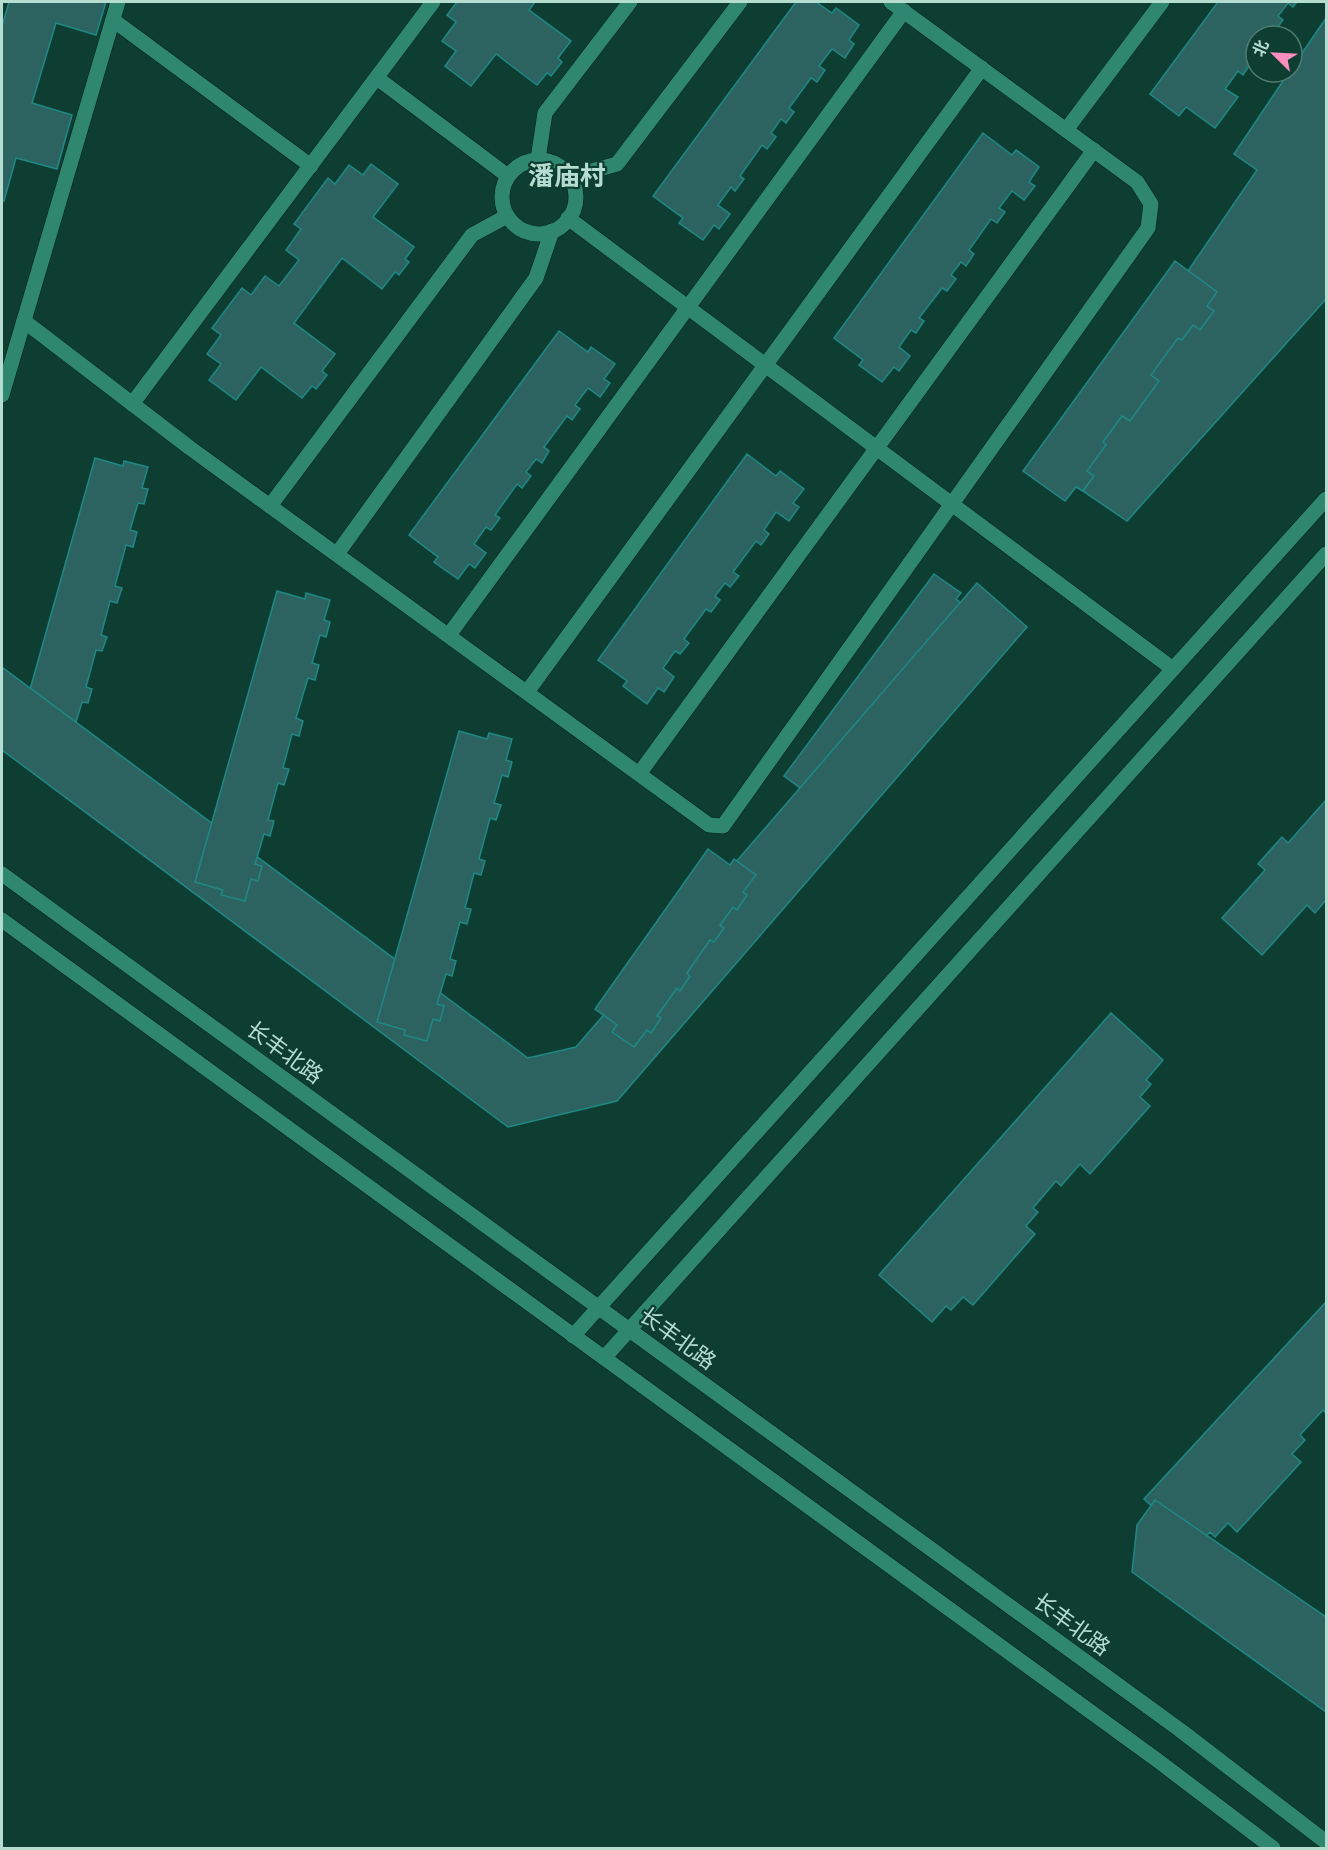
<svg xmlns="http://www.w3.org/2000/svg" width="1328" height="1850" font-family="'Zilla Slab','Noto Sans SC',serif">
<rect width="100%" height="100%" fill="#0e3d32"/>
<!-- building -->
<g fill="#2c6361" stroke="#1f8986" stroke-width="1.5">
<polygon points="9,2 106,2 96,35 56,23 32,103 72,115 57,169 16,158 4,201 2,200 2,26"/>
<polygon points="457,2 535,2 529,10 571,41 558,58 562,62 551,76 547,73 537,85 496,54 471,86 445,66 456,51 442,41 456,22 447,15"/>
<polygon points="796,2 816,2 832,13 836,8 859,25 849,40 854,44 845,58 832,49 819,66 825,70 817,82 811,78 789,108 794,112 786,123 781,119 771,133 776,137 767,149 762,145 740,176 744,179 735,191 731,187 718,205 730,214 719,229 714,225 703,240 679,223 683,218 653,196"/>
<polygon points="1218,2 1297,2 1293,7 1288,3 1278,16 1283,20 1274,32 1269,29 1264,36 1256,36 1256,47 1247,59 1251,63 1243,75 1238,71 1225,89 1238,97 1215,128 1186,107 1179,116 1150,94"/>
<polygon points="1326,18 1326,299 1127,521 1052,470 1257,170 1234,154 1289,72 1292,72 1292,68"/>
<polygon points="983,133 1012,155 1016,150 1039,167 1029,182 1035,186 1024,200 1012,191 999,208 1005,212 997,223 991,219 969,250 974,254 966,266 961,262 951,275 956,279 947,291 942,288 919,318 924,321 916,333 911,330 899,347 910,356 899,371 894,367 882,382 859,365 863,360 834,338"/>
<polygon points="371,164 398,184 373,217 414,247 405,259 409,262 399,275 395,272 382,289 342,258 294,323 335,354 322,371 327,375 316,389 312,386 302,398 261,367 236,400 209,380 221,364 207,354 221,335 212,328 242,288 251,295 265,276 279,286 299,260 286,250 301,229 294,224 328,178 335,184 349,165 363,175"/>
<polygon points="1175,261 1217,292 1207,306 1214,311 1200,330 1193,325 1182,340 1178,338 1151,375 1159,381 1130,421 1122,416 1103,442 1106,445 1087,471 1094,476 1083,491 1076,487 1065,501 1023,471"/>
<polygon points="559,331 588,352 591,347 615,364 604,379 610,383 600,397 588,388 575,405 580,409 572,420 567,416 544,447 549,451 542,463 536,459 526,472 531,476 522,488 517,484 495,515 500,518 491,530 486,527 474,544 486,553 475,568 469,564 458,579 434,562 438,557 409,535"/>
<polygon points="747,454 776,476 780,471 804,489 793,503 799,507 789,521 776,512 764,530 769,534 761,545 756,541 733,572 739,576 730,587 725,583 715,596 720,600 711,612 706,609 684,639 689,643 680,654 675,651 663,668 674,677 664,692 658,688 647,704 623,686 627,681 598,660"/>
<polygon points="95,458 123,466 124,461 148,467 142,488 148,489 144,504 138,503 130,530 137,532 133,547 126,545 115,586 122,588 117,603 110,601 101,635 107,637 102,651 96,650 86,687 92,689 88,703 82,702 73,732 80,734 76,749 69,747 63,769 39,762 41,757 13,750"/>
<polygon points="934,574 961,593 956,599 980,617 956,651 945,642 929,664 938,672 878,754 868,747 853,766 863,774 840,805 817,788 811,796 784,776"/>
<polygon points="977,583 1027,627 617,1101 508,1127 2,750 2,671 3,668 528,1058 576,1047"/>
<polygon points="277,591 305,599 306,593 330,600 324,620 330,622 326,637 320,635 312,663 319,665 315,680 308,678 296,718 303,721 299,736 292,734 283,768 289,769 284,785 278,783 268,820 274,821 270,836 264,834 255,864 262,866 258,881 251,879 245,901 221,895 223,890 195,882"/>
<polygon points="459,731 487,739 489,733 512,739 506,760 512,762 508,777 502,775 494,803 501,805 496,820 490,818 479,859 485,861 481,875 474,873 465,908 471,909 467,924 460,922 450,959 456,961 452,976 446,974 437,1004 444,1006 440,1021 433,1019 427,1041 404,1035 405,1030 377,1022"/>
<polygon points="1326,800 1326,900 1315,913 1307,905 1262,955 1222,918 1265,870 1258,864 1282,837 1288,843"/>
<polygon points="708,849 730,865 734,859 756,875 743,892 747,895 737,910 733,907 720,925 724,928 714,942 710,940 687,973 690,976 680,991 677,988 657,1016 661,1018 651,1033 647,1030 634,1047 612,1032 617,1025 595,1009"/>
<polygon points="1111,1013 1163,1060 1146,1080 1151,1084 1140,1097 1150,1106 1090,1174 1080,1164 1061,1186 1056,1181 1033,1208 1038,1212 1026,1226 1035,1234 973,1305 963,1297 951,1310 946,1306 932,1322 879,1275"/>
<polygon points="1326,1302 1326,1413 1323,1410 1300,1435 1305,1440 1292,1454 1301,1462 1237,1532 1228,1523 1215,1537 1210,1532 1196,1547 1144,1499"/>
<polygon points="1155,1500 1326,1617 1326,1712 1132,1572 1137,1525"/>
</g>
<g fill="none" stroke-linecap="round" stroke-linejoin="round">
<defs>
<g id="service">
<polyline points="113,20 311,166"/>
<polyline points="377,78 508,176"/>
<polyline points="1066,130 1162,2"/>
<polyline points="538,159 545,113 630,2"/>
<circle cx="539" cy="197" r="37"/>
<polyline points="570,177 617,164 740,2"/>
<polyline points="568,218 1173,669"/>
<polyline points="24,321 190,448 709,825 723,826 1148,228 1151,204 1137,182 891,2"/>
<polyline points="2,395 118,2"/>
<polyline points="132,404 433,2"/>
<polyline points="270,506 472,235 507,216"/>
<polyline points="337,554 536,278 552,231"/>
<polyline points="449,635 904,11"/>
<polyline points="527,692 982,68"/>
<polyline points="639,774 1094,150"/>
</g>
<g id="tertiary">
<polyline points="2,874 1180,1730 1326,1842"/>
<polyline points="2,920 1157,1760 1273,1848"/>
<polyline points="573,1336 1326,499"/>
<polyline points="604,1358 1326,554"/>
</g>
</defs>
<!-- service casing -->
<use href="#service" stroke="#06221a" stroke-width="16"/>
<!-- tertiary casing -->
<use href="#tertiary" stroke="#06221a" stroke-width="16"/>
<!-- service -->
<use href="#service" stroke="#2f8770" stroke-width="15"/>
<!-- tertiary -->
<use href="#tertiary" stroke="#2f8770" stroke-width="15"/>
</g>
<g text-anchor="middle" stroke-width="4.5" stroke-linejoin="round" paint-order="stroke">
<!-- street labels -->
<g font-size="22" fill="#b5ddcf" stroke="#0e3d32">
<text transform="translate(285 1052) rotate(36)" y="8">长丰北路</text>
<text transform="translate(678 1338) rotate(36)" y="8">长丰北路</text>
<text transform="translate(1072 1624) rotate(36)" y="8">长丰北路</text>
</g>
<!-- quarter labels -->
<g font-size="26" font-weight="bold" fill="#b5ddcf" stroke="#0e3d32">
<text x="567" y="185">潘庙村</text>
</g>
</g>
<!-- border -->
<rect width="1328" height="1850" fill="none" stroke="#b5ddcf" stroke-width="6"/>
<!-- north arrow -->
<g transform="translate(1274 54) rotate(294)"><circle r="28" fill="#0e3d32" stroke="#517d71" stroke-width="1.5"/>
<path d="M0-4.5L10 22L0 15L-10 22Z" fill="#fd8ec0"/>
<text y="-9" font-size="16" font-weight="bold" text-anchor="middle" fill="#b5ddcf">北</text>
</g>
</svg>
